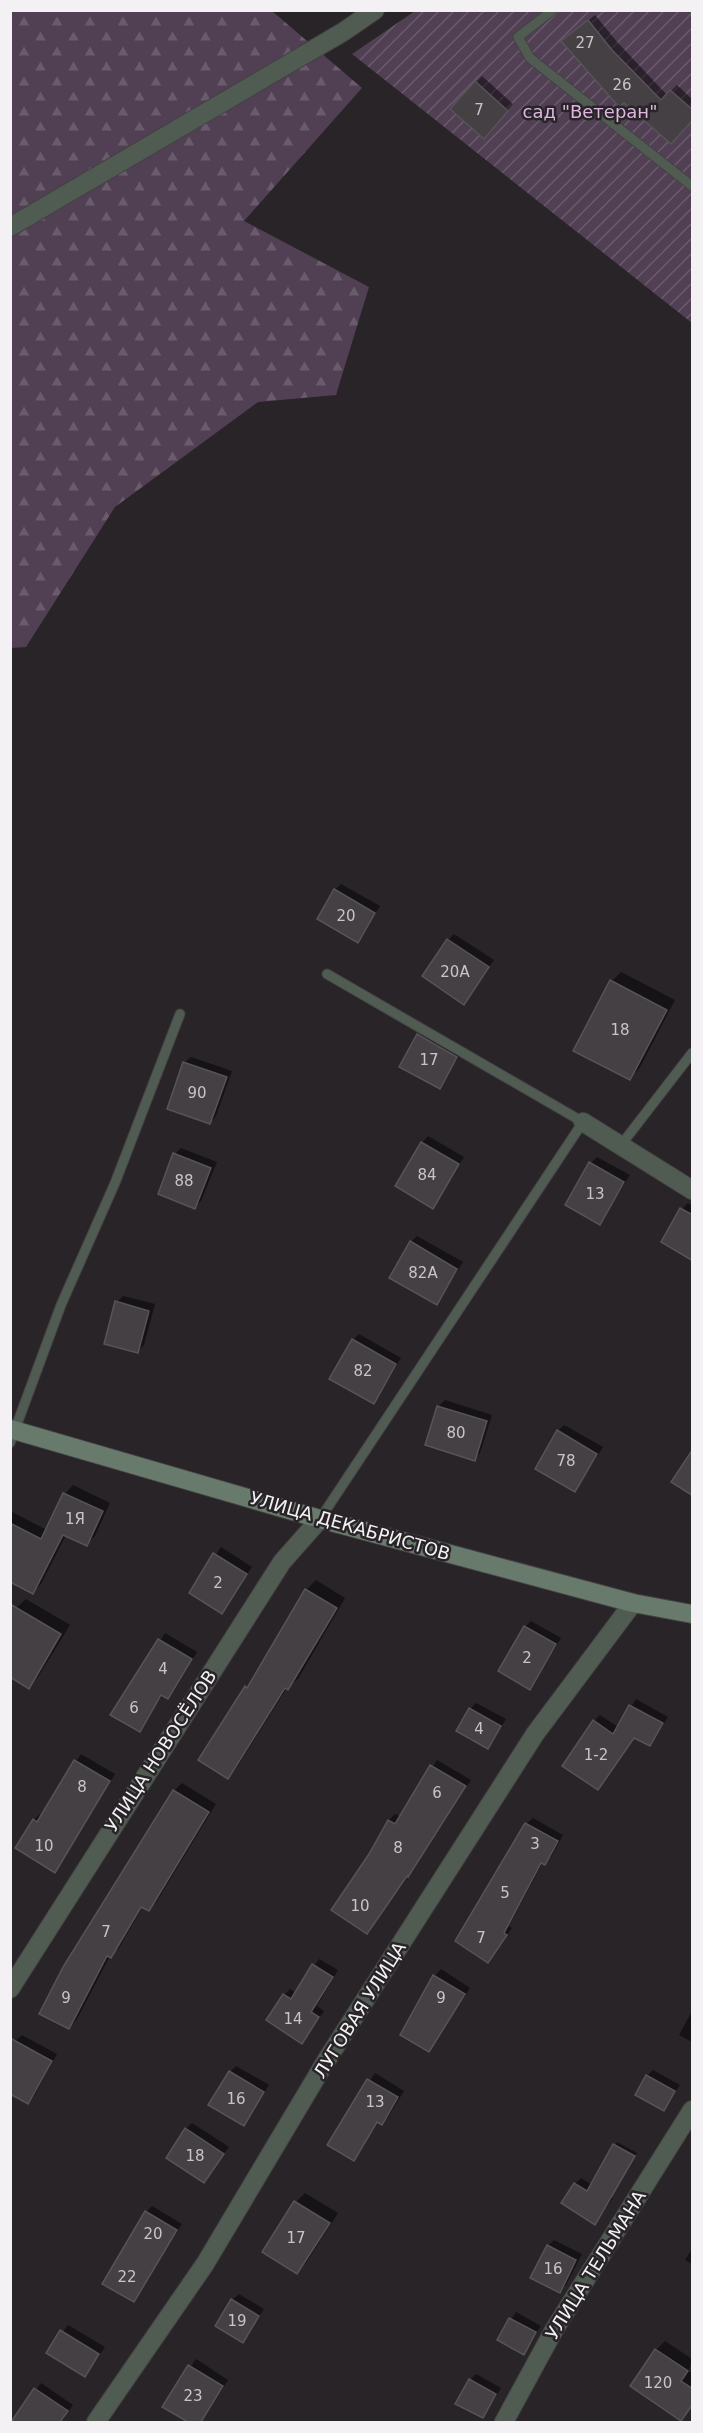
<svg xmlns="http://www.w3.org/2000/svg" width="703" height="2433" font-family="'DejaVu Sans',sans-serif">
<defs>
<pattern id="forest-firs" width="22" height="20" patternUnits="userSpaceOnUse" patternTransform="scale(1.5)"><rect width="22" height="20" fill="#513f53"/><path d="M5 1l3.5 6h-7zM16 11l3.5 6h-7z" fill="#6a5b6c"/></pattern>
<pattern id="garden-furrows" width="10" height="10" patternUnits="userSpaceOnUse" patternTransform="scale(1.5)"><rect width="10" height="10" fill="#513f53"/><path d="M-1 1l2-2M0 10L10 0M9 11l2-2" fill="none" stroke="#6a5b6c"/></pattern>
</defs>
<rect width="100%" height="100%" fill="#282428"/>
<!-- forest -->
<polygon fill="url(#forest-firs)" points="10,11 272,11 362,88 244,221 369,287 336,395 258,402 115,507 26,647 11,648"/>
<!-- garden -->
<polygon fill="url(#garden-furrows)" points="415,11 692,11 692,323 352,54"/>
<!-- shadow -->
<g fill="#0007">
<polygon points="595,15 618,43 667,95 677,85 692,99 692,118 671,142 570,35"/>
<polygon points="482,76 513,104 490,130 476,82"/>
<polygon points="341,884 380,906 358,941 335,890"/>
<polygon points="454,934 494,960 464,1003 448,940"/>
<polygon points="621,972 675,1000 639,1069 629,1078 612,981"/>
<polygon points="425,1029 462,1051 439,1088 419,1035"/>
<polygon points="191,1057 232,1071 216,1116 210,1123 184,1063"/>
<polygon points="428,1136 464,1157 433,1207 422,1143"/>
<polygon points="181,1148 217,1162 201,1201 195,1207 175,1154"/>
<polygon points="597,1157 630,1175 600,1223 591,1163"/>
<polygon points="688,1203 692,1206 692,1259 682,1209"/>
<polygon points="417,1236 463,1262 436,1303 411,1242"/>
<polygon points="123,1296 155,1304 144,1345 138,1351 117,1302"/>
<polygon points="359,1334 401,1358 373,1402 353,1340"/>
<polygon points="445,1400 492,1415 480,1453 474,1459 438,1407"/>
<polygon points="564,1425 603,1447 575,1490 558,1431"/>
<polygon points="73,1485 110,1503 95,1536 86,1544 66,1535 41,1584 33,1592 10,1581 10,1514 12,1512 47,1530 65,1494"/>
<polygon points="221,1547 252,1567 222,1612 191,1592"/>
<polygon points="316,1580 345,1598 298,1679 287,1688 237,1767 228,1777 246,1687 254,1679 306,1590"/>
<polygon points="26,1599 70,1625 38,1677 29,1687 16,1608"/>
<polygon points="531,1621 561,1638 530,1688 525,1627"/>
<polygon points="165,1633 197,1652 174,1691 168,1697 163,1694 139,1730 112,1715 130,1684 137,1678"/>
<polygon points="636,1699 668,1717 650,1745 635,1737 598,1788 594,1721 600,1715 618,1727"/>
<polygon points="476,1703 506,1719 488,1747 470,1709"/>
<polygon points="81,1754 115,1774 55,1871 34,1820 40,1814 42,1815"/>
<polygon points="437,1760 471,1780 414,1869 367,1932 370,1855 389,1820 395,1814 401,1817"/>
<polygon points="182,1783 216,1804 157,1901 148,1910 143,1906 119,1948 110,1956 77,2019 69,2028 174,1791"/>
<polygon points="533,1818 563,1835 551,1857 543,1862 509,1926 512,1928 488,1961 526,1824"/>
<polygon points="319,1959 338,1970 317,2006 324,2011 302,2042 284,1995 290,1989 296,1993"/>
<polygon points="441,1969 470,1988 429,2050 402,2035 435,1976"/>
<polygon points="692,2011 692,2042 679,2035"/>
<polygon points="22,2035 57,2054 34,2096 28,2102 15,2041"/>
<polygon points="236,2066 269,2085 244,2124 230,2072"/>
<polygon points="653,2070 680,2085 663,2109 647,2076"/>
<polygon points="375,2073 404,2091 388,2117 382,2123 379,2121 353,2159 329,2144"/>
<polygon points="192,2123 229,2147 204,2181 186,2129"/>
<polygon points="617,2142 637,2153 624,2173 605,2163"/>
<polygon points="581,2178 613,2198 595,2223 575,2184"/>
<polygon points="305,2193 338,2213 306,2263 297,2273 264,2252 296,2202"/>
<polygon points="152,2206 182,2224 133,2300 146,2212"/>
<polygon points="554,2240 582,2254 566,2285 560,2291 548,2246"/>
<polygon points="692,2249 692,2264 685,2260"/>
<polygon points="239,2294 264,2309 243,2341 232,2300"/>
<polygon points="516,2312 541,2326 523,2353 499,2339"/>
<polygon points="68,2325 105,2347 85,2375 48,2353"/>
<polygon points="665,2341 692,2359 689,2371 692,2373 692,2406 681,2419 656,2350"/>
<polygon points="196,2359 228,2380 203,2420 191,2422 164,2406"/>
<polygon points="476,2374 501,2388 483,2417 470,2380"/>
<polygon points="41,2383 73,2405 61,2422 13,2422"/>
</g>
<!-- building -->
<g fill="#444044" stroke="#575458" stroke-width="1.5">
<polygon points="588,20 612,50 661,100 670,90 693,110 693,120 671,144 624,103 619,107 561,41"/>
<polygon points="475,81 508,111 484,139 450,109"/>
<polygon points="334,889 375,913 358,943 317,919"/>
<polygon points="447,939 489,967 464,1005 422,976"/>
<polygon points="610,980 667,1010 630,1080 573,1051"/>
<polygon points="417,1034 457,1057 440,1089 399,1067"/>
<polygon points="183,1062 227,1077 210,1124 167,1109"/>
<polygon points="421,1142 459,1164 433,1209 395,1186"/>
<polygon points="173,1153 211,1168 195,1209 158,1194"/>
<polygon points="589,1162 624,1182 600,1225 565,1205"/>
<polygon points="680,1208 693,1215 693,1261 661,1242"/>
<polygon points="410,1241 457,1269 437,1305 389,1278"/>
<polygon points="115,1301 149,1311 138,1353 104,1344"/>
<polygon points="352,1339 396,1364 374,1404 329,1379"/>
<polygon points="437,1406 487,1421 475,1461 425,1445"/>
<polygon points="557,1430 597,1454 575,1492 535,1469"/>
<polygon points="693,1449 693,1496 671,1482"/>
<polygon points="63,1493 103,1511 87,1546 63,1535 33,1594 10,1582 10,1523 41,1539"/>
<polygon points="213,1553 247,1574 222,1614 189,1593"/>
<polygon points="305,1589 337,1608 288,1690 285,1688 228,1779 198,1760 245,1686 247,1688"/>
<polygon points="10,1604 61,1634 29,1689 10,1677"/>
<polygon points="524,1626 556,1644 530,1690 498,1671"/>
<polygon points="158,1639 192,1659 168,1699 161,1695 140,1732 110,1715"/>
<polygon points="629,1705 663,1723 650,1746 634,1738 598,1790 562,1766 593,1720 613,1734"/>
<polygon points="469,1708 501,1726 488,1749 456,1731"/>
<polygon points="74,1760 110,1781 55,1873 15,1848 33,1819 37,1822"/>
<polygon points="430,1765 466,1786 408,1877 407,1876 367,1934 331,1910 369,1854 388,1820 395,1824"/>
<polygon points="173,1790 209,1812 149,1911 141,1907 111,1958 107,1956 69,2029 39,2014 63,1967"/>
<polygon points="525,1823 558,1841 545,1865 541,1863 504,1933 507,1935 488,1963 455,1941"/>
<polygon points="312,1964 333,1977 311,2012 319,2017 302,2044 266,2020 283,1994 291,1999"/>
<polygon points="433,1975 465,1994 429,2052 400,2035"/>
<polygon points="10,2038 52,2061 28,2104 10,2094"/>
<polygon points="229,2071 264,2092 244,2126 208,2105"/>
<polygon points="646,2075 675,2091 664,2111 635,2095"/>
<polygon points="367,2079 398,2097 382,2125 377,2122 354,2161 327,2145"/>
<polygon points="185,2128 224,2154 204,2183 166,2158"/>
<polygon points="613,2144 635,2156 595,2225 561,2203 574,2183 587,2191"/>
<polygon points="294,2201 330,2223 297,2274 262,2252"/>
<polygon points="145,2211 177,2230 134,2302 102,2284"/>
<polygon points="547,2245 576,2260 560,2293 530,2278"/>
<polygon points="231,2299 259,2316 243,2343 215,2326"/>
<polygon points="509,2318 536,2332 524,2355 497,2340"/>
<polygon points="60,2330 99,2354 85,2377 46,2353"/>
<polygon points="655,2349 688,2371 681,2381 693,2389 693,2404 681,2421 630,2386"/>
<polygon points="188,2365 223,2386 201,2422 188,2422 162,2407"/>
<polygon points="469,2379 496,2394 483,2418 455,2404"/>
<polygon points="34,2388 68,2411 60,2422 11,2422"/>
</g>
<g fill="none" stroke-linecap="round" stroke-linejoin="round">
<defs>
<g id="lane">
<polyline points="553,10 518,37 530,58 692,186"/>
<polyline points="621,1145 692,1053"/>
<polyline points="10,1443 61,1305 115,1183 180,1014"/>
<polyline points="320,1519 583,1122 327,974"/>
</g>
<g id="street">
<polyline points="10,227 343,32 375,10"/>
<polyline points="583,1122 692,1190"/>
<polyline points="10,1989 282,1562 320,1519"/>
<polyline points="96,2422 205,2264 326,2061 535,1734 633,1603"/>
<polyline points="504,2422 554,2330 692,2110"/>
</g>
<polyline id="secondary" points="10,1429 320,1519 633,1603 692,1614"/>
</defs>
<!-- lane casing -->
<use href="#lane" stroke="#444144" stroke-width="11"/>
<!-- street casing -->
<use href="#street" stroke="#444144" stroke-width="20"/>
<!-- secondary casing -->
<use href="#secondary" stroke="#444144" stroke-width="20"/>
<!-- lane -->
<use href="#lane" stroke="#505c52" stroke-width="9"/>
<!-- street -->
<use href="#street" stroke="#505c52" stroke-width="18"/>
<!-- secondary -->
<use href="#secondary" stroke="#687a6b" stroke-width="18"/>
</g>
<g text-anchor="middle" stroke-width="5" stroke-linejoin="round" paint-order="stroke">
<!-- number labels -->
<g font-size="15" fill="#c7c5c7">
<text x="585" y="48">27</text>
<text x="622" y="90">26</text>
<text x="479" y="115">7</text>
<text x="346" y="921">20</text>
<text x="455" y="977">20А</text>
<text x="620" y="1035">18</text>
<text x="429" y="1065">17</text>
<text x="197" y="1098">90</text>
<text x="427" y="1180">84</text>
<text x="184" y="1186">88</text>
<text x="595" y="1199">13</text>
<text x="423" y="1278">82А</text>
<text x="363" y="1376">82</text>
<text x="456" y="1438">80</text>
<text x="566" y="1466">78</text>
<text x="75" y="1524">1Я</text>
<text x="218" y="1588">2</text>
<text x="527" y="1663">2</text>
<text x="163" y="1674">4</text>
<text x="134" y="1713">6</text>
<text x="479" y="1734">4</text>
<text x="596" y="1760">1-2</text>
<text x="82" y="1792">8</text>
<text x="437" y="1798">6</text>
<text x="535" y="1849">3</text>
<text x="44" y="1851">10</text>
<text x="398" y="1853">8</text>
<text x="505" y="1898">5</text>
<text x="360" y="1911">10</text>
<text x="106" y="1937">7</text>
<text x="481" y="1943">7</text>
<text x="66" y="2003">9</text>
<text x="441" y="2003">9</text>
<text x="293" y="2024">14</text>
<text x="236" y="2104">16</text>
<text x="375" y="2107">13</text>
<text x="195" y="2161">18</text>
<text x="153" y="2239">20</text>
<text x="296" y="2243">17</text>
<text x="553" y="2274">16</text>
<text x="127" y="2282">22</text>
<text x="237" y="2326">19</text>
<text x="658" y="2388">120</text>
<text x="193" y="2401">23</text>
</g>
<!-- park labels -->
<g font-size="18" fill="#dfb5e2" stroke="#282428">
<text x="590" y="118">сад "Ветеран"</text>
</g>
<!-- street labels -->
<g font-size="18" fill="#f3f1f3" stroke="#282428">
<text transform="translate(350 1526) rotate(16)" y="6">УЛИЦА ДЕКАБРИСТОВ</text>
<text transform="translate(161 1751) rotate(-57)" y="6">УЛИЦА НОВОСЁЛОВ</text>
<text transform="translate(360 2010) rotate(-58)" y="6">ЛУГОВАЯ УЛИЦА</text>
<text transform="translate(596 2265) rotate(-58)" y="6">УЛИЦА ТЕЛЬМАНА</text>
</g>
</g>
<!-- border -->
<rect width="703" height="2433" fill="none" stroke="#f3f1f3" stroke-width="24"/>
</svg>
